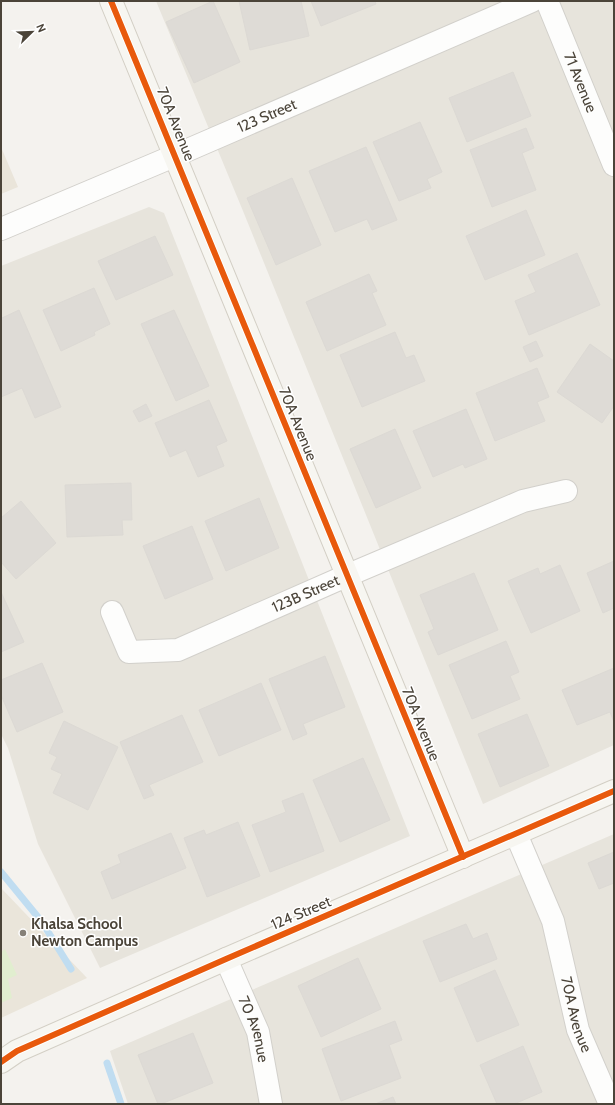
<svg xmlns="http://www.w3.org/2000/svg" width="615" height="1105" font-family="Cabin,sans-serif">
<rect width="100%" height="100%" fill="#f4f2ee"/>
<!-- residential -->
<g fill="#e7e4dc">
<polygon points="156,1 614,1 614,745 483,804 243,211"/>
<polygon points="149,207 164,213 410,836 100,968 38,844 8,748 1,734 1,266"/>
<polygon points="614,834 614,1104 128,1104 110,1051"/>
</g>
<!-- education -->
<g fill="#eae5da">
<polygon points="1,147 18,187 1,194"/>
<polygon points="1,888 87,978 1,1018"/>
</g>
<!-- green -->
<polygon fill="#e1eecf" points="5,949 17,975 8,979 12,998 1,1003 1,952"/>
<g fill="none" stroke-linecap="round" stroke-linejoin="round">
<!-- stream -->
<g stroke="#c0ddf1" stroke-width="7">
<polyline points="1,872 42,922 71,969"/>
<polyline points="107,1063 121,1104"/>
</g>
</g>
<!-- building -->
<g fill="#dedbd6" stroke="#dcd9d4">
<polygon points="213,1 240,62 194,83 166,22"/>
<polygon points="239,1 301,1 309,36 250,50"/>
<polygon points="311,1 375,1 376,4 321,26"/>
<polygon points="513,72 531,116 467,142 449,98"/>
<polygon points="420,122 442,172 427,179 431,188 399,201 373,142"/>
<polygon points="526,128 534,148 522,153 536,190 492,207 470,150"/>
<polygon points="366,147 397,220 372,230 367,219 335,232 309,171"/>
<polygon points="292,178 321,245 276,265 247,198"/>
<polygon points="526,210 545,255 485,280 466,236"/>
<polygon points="155,236 173,275 116,300 98,261"/>
<polygon points="577,253 600,305 529,335 515,301 536,292 528,275"/>
<polygon points="369,274 377,291 372,293 386,325 327,351 306,302"/>
<polygon points="94,288 110,324 94,332 95,335 61,351 43,310"/>
<polygon points="19,310 61,407 35,418 22,388 1,397 1,316 2,318"/>
<polygon points="174,310 209,386 176,401 141,324"/>
<polygon points="395,332 406,358 414,355 425,381 362,407 340,355"/>
<polygon points="536,341 543,356 530,362 523,347"/>
<polygon points="590,344 614,361 614,406 602,423 557,392"/>
<polygon points="537,368 549,397 537,402 545,421 495,441 476,393"/>
<polygon points="209,400 227,441 216,446 224,466 198,477 186,450 170,457 155,423"/>
<polygon points="146,404 152,416 139,422 133,411"/>
<polygon points="466,409 487,459 465,468 463,464 433,477 413,431"/>
<polygon points="395,429 421,488 376,508 350,449"/>
<polygon points="131,483 132,520 122,520 123,535 67,537 65,485"/>
<polygon points="259,498 279,548 226,571 205,521"/>
<polygon points="21,501 56,543 16,579 1,562 1,518"/>
<polygon points="192,526 213,579 165,599 143,546"/>
<polygon points="614,561 614,608 603,613 587,573"/>
<polygon points="560,565 580,611 531,633 508,581 538,568 540,574"/>
<polygon points="474,573 498,630 438,655 428,632 434,629 420,595"/>
<polygon points="1,592 24,642 1,652"/>
<polygon points="506,641 519,672 510,676 520,699 472,719 449,665"/>
<polygon points="325,656 345,707 303,724 307,734 293,740 269,679"/>
<polygon points="42,663 63,712 17,732 1,695 1,680"/>
<polygon points="614,668 614,722 610,712 577,725 562,690"/>
<polygon points="261,683 281,730 219,756 199,710"/>
<polygon points="527,714 549,766 500,787 478,734"/>
<polygon points="182,715 203,762 149,785 154,795 144,799 120,742"/>
<polygon points="64,721 118,747 88,810 53,793 62,774 51,769 57,757 49,753"/>
<polygon points="363,758 390,820 340,842 313,780"/>
<polygon points="303,793 324,851 270,872 252,825 286,812 282,801"/>
<polygon points="238,822 260,876 207,897 184,838 204,830 206,835"/>
<polygon points="171,833 186,868 112,899 101,872 121,863 118,855"/>
<polygon points="614,852 614,883 599,889 588,863"/>
<polygon points="466,924 473,939 487,933 497,959 440,982 423,941"/>
<polygon points="358,958 381,1009 321,1037 298,986"/>
<polygon points="495,970 519,1025 477,1042 454,988"/>
<polygon points="395,1021 402,1040 389,1045 401,1078 341,1101 322,1049"/>
<polygon points="193,1033 213,1083 161,1104 158,1104 138,1055"/>
<polygon points="523,1046 542,1092 514,1104 497,1104 480,1065"/>
<polygon points="393,1097 396,1104 375,1104"/>
</g>
<g fill="none" stroke-linecap="round" stroke-linejoin="round">
<defs>
<g id="street">
<path id="s1" d="M547,1L614,165"/>
<path id="s2" d="M1,229L174,156L532,1"/>
<path id="s3" d="M112,612L129,652L178,650L346,576L523,501L566,491"/>
<path id="s4" d="M516,834L553,921L578,1030L610,1104"/>
<path id="s5" d="M226,959L258,1032L271,1104"/>
</g>
<g id="secondary">
<polyline points="111,1 463,857"/>
<polyline points="1,1062 17,1051 226,959 614,791"/>
</g>
</defs>
<!-- street casing -->
<use href="#street" stroke="#d2d0cb" stroke-width="24"/>
<!-- secondary casing -->
<use href="#secondary" stroke="#d3cfc5" stroke-width="24"/>
<!-- street -->
<use href="#street" stroke="#fdfdfc" stroke-width="22"/>
<!-- secondary -->
<use href="#secondary" stroke="#f7f6f1" stroke-width="22"/>
<defs>
<g id="cycleway">
<polyline points="111,1 463,857"/>
<polyline points="1,1062 17,1051 226,959 614,791"/>
</g>
</defs>
<!-- cycleway casing -->
<use href="#cycleway" stroke="#fff" stroke-width="8"/>
<!-- cycleway -->
<use href="#cycleway" stroke="#e8590c" stroke-width="6"/>
</g>
<!-- markers -->
<circle fill="#868178" stroke="#fff" stroke-width="1.5" cx="23" cy="933" r="4"/>
<g text-anchor="middle" stroke-width="3" stroke-linejoin="round" paint-order="stroke">
<!-- street labels -->
<g font-size="15" fill="#4b4439" stroke="#fff">
<text dy="5" stroke="none"><textPath href="#s1" startOffset="88">71 Avenue</textPath></text>
<text dy="5" stroke="none"><textPath href="#s2" startOffset="289">123 Street</textPath></text>
<text transform="translate(176 124) rotate(68)" y="5">70A Avenue</text>
<text transform="translate(298 424) rotate(68)" y="5">70A Avenue</text>
<text dy="5" stroke="none"><textPath href="#s3" startOffset="232">123B Street</textPath></text>
<text transform="translate(421 724) rotate(68)" y="5">70A Avenue</text>
<text transform="translate(301 913) rotate(-23)" y="5">124 Street</text>
<text dy="5" stroke="none"><textPath href="#s4" startOffset="191">70A Avenue</textPath></text>
<text dy="5" stroke="none"><textPath href="#s5" startOffset="76">70 Avenue</textPath></text>
</g>
<!-- poi labels -->
<g font-size="15" font-weight="bold" fill="#4b4439" stroke="#fff" text-anchor="start">
<text x="31" y="929">Khalsa School<tspan x="31" dy="17">Newton Campus</tspan></text>
</g>
</g>
<!-- border -->
<rect width="615" height="1105" fill="none" stroke="#4b4439" stroke-width="4"/>
<!-- north arrow -->
<g transform="translate(32 32) rotate(67)" stroke="#ffffff" stroke-width="3" paint-order="stroke">
<path d="M0-3L7 15L0 10L-7 15Z" fill="#4b4439"/>
<text y="-6" font-size="11" font-weight="bold" text-anchor="middle" fill="#4b4439">N</text>
</g>
</svg>
